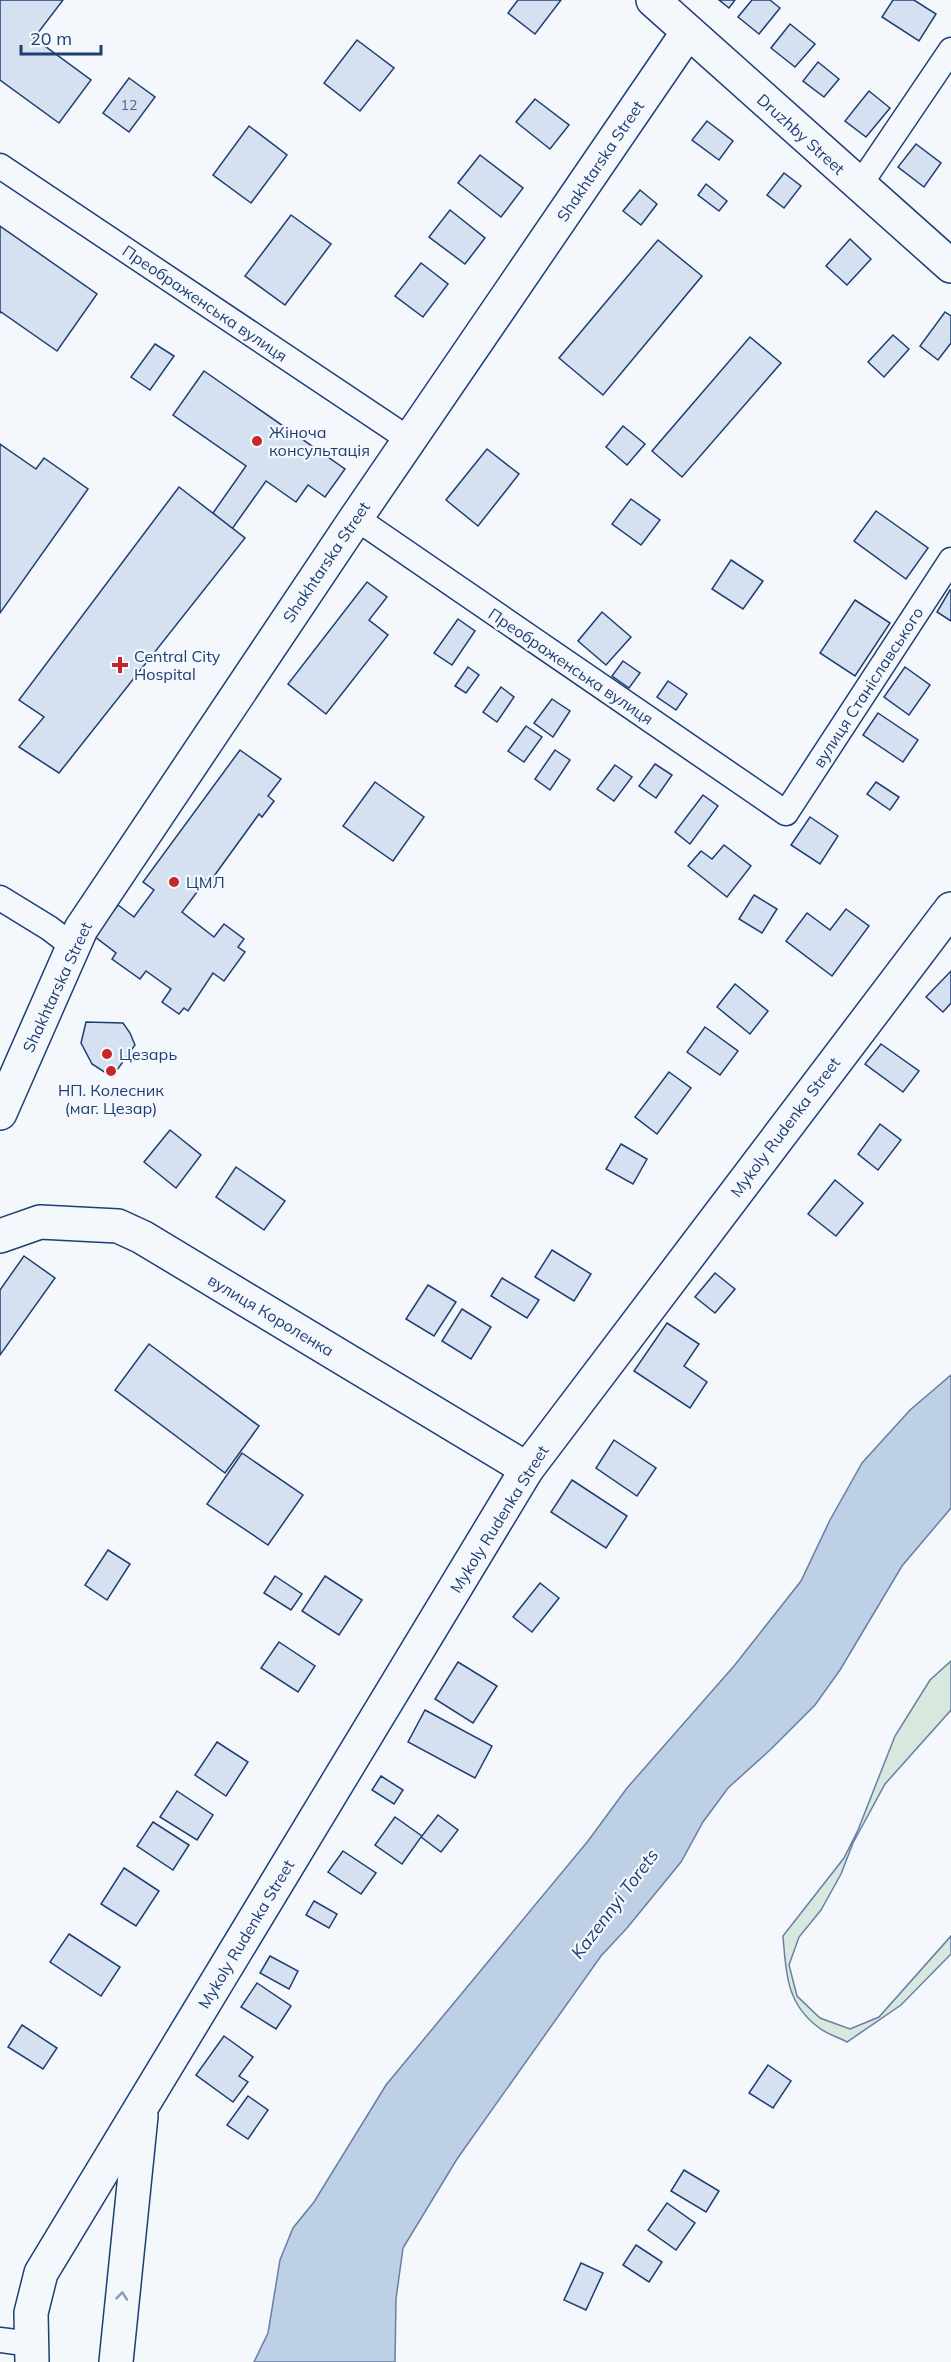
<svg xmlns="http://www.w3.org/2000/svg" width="951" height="2362" font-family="Mulish,sans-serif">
<rect width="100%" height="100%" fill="#f4f7fb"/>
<!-- green -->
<path fill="#d7e8df" stroke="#687fa3" stroke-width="1.5" d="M951,1661V1710L885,1784L853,1843L841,1874L821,1910L799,1937L789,1965L797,1996L820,2018L850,2029L879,2017L951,1936V1954L901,2005L847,2042C838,2037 826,2034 818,2027C786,2003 786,1972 783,1936L844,1858L858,1830L895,1736L930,1680Z"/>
<!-- water -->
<polygon fill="#bed0e5" stroke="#687fa3" stroke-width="1.5" points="951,1375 951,1508 902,1566 840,1670 815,1705 770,1750 728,1788 703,1822 681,1862 627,1928 601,1956 457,2159 403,2248 396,2299 395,2362 254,2362 268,2333 280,2260 293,2228 314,2202 386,2085 588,1841 627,1788 734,1666 801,1581 830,1520 862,1463 910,1410"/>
<!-- building -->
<g fill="#d5e0f0" stroke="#1d3f73" stroke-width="1.5">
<polygon points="0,0 63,0 34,38 91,80 59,123 0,80"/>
<polygon points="518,0 561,0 535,34 508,13"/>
<polygon points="719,0 735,0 729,8"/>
<polygon points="752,0 770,0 780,8 759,34 738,17"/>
<polygon points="893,0 914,0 936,14 919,41 882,17"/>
<polygon points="790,24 815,44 795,67 771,48"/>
<polygon points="357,40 394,68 360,111 324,83"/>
<polygon points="818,62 839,79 824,97 803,81"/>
<polygon points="129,78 155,97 129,132 103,113"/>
<polygon points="869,91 890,108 866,137 845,121"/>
<polygon points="535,99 569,125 550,149 516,122"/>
<polygon points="707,121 733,141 719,160 692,140"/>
<polygon points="249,126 287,155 251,203 213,175"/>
<polygon points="916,144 941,163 924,187 898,167"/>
<polygon points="480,155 523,188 501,217 458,183"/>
<polygon points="784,173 801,186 784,208 767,195"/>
<polygon points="706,184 727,201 719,211 698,195"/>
<polygon points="640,190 657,204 641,225 623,211"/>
<polygon points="450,210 485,238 465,264 429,237"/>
<polygon points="291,215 331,244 285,305 245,276"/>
<polygon points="0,226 97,294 57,351 1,312 0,313"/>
<polygon points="850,239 871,259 847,285 826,266"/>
<polygon points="658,240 702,276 603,395 559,358"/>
<polygon points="421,263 448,284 423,317 395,296"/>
<polygon points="945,312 951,316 951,343 938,360 920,346"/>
<polygon points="893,335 909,349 884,377 868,362"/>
<polygon points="750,337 781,363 682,477 652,451"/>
<polygon points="155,344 174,356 150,390 131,377"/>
<polygon points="204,371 345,469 325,497 308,485 296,502 266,481 232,529 213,513 246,466 173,415"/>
<polygon points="623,426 645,444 627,465 606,447"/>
<polygon points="0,444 36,469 44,458 88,489 0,613"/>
<polygon points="487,449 519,474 478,526 446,500"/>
<polygon points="179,487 245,538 59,773 19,747 44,717 19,700"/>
<polygon points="631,499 660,520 641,545 612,524"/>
<polygon points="876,511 928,548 906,579 854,541"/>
<polygon points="731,560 763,581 743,609 712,589"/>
<polygon points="367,582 387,597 369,620 388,635 326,714 288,684"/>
<polygon points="950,590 951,590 951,621 937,612"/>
<polygon points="855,600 890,623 855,676 820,653"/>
<polygon points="602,612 631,637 606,665 578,641"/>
<polygon points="458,619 475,631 452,665 434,653"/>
<polygon points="623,661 640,673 629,688 612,676"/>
<polygon points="468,667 479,675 466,693 455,686"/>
<polygon points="905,667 930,685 909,715 884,697"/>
<polygon points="668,681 687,694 676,710 657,697"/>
<polygon points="501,687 514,697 497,722 483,712"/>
<polygon points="552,699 570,711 553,737 534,723"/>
<polygon points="878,713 918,740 903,762 863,735"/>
<polygon points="526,726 542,737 524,762 508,751"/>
<polygon points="240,750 281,779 268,796 274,801 262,817 259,814 209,883 206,880 182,912 214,937 224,924 244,939 238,947 245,952 224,981 213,973 188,1011 184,1008 179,1014 162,1002 171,989 146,971 140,979 112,959 116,953 94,936 118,905 134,917 154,890 143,882"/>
<polygon points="555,750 570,760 550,790 535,779"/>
<polygon points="655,764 672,775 656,798 639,786"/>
<polygon points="615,765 632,777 614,801 597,789"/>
<polygon points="375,782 424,817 393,861 343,826"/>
<polygon points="876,782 899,797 890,810 867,794"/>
<polygon points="703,795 718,806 690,844 675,832"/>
<polygon points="810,817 838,836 820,864 791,845"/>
<polygon points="724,845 751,866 727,897 688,866 701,851 712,859"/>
<polygon points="754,895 777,909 762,933 739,919"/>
<polygon points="846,909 869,926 832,976 786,941 807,913 830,930"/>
<polygon points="951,971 951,1003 943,1012 926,997"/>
<polygon points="735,984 768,1011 750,1034 717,1007"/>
<polygon points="86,1022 123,1023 130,1033 135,1045 112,1077 92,1064 81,1043"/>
<polygon points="705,1027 738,1051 720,1075 687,1052"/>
<polygon points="881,1044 919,1071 903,1092 865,1064"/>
<polygon points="669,1072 691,1088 657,1134 635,1117"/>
<polygon points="880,1124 901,1140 878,1170 858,1154"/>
<polygon points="170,1130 201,1155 176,1188 144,1162"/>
<polygon points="621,1144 647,1159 633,1184 606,1169"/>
<polygon points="236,1167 285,1201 264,1230 216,1197"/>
<polygon points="835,1180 863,1203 836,1236 808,1214"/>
<polygon points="552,1250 591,1274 574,1301 535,1277"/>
<polygon points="24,1256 55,1278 0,1355 0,1290"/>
<polygon points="715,1273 735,1289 715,1313 695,1297"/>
<polygon points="502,1278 539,1300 527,1318 491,1296"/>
<polygon points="428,1285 456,1302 434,1336 406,1319"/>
<polygon points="462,1309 491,1327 471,1359 442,1341"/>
<polygon points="667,1323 699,1344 684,1366 707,1382 690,1408 634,1371"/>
<polygon points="149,1344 259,1426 225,1473 115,1390"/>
<polygon points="614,1440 656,1468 637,1496 596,1468"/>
<polygon points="242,1453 303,1495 268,1545 207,1504"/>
<polygon points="572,1480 627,1516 606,1548 551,1512"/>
<polygon points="108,1550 130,1564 107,1600 85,1585"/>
<polygon points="275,1576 302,1594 291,1610 264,1593"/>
<polygon points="325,1576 362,1600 339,1635 302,1611"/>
<polygon points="540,1583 559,1598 532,1632 513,1617"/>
<polygon points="279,1642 315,1666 298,1692 261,1668"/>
<polygon points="458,1662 497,1686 473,1723 435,1699"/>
<polygon points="425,1710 492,1746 475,1778 408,1742"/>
<polygon points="217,1742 248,1762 226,1796 195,1775"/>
<polygon points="381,1776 403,1790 394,1804 372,1790"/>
<polygon points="177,1791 213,1815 197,1840 160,1817"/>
<polygon points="438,1815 458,1830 441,1852 421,1837 402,1864 375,1845 395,1817 422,1836"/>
<polygon points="153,1822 189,1845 173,1870 137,1846"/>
<polygon points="343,1851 376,1873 361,1894 328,1872"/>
<polygon points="124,1868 159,1891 136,1926 101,1904"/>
<polygon points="314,1901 337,1914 329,1928 306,1915"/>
<polygon points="69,1934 120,1967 101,1996 50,1962"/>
<polygon points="270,1956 298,1971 289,1989 260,1973"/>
<polygon points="257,1983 291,2006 276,2029 241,2007"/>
<polygon points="22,2025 57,2048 43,2069 8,2047"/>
<polygon points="224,2036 253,2057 239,2076 248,2082 233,2102 196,2075"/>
<polygon points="768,2065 791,2081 773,2108 749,2093"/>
<polygon points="248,2096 268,2110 248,2139 227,2125"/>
<polygon points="684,2170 719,2191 706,2212 671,2191"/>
<polygon points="667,2203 695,2223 676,2250 648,2230"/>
<polygon points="636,2245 662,2262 649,2282 623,2265"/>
<polygon points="581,2263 603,2273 586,2310 564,2300"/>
</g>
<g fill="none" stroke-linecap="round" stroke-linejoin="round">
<defs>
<g id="street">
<polyline points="0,166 410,440"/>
<polyline points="859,186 951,50"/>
<polyline points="356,518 786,813 951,560"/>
<polyline points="0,898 49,928 74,947"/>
<polyline points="0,2340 31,2344"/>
</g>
<g id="secondary">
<polyline points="653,0 951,266"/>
<polyline points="0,1113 81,929 356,518 688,32"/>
<polyline points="0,1236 40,1222 118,1226 142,1237 527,1469"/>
<polyline points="32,2362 31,2313 41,2273 527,1469 951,909"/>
<polyline points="116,2362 141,2116"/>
</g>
</defs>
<!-- street casing -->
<use href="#street" stroke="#1d3f73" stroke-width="27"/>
<!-- secondary casing -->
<use href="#secondary" stroke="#1d3f73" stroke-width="36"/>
<!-- street -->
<use href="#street" stroke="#f4f7fb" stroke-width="24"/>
<!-- secondary -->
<use href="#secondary" stroke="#f4f7fb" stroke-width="33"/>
</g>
<!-- one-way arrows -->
<defs><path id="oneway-chevron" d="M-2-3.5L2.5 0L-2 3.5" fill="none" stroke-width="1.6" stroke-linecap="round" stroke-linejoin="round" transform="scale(1.5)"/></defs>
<use stroke="#889bb7" href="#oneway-chevron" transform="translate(122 2296) rotate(-84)"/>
<!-- markers -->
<g fill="#c62828" stroke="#f4f7fb" stroke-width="2">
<circle cx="257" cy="441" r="6"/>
<path d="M117 656h6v6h6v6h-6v6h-6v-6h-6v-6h6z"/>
<circle cx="174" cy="882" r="6"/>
<circle cx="107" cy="1054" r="6"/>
<circle cx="111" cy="1071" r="6"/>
</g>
<g text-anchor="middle" stroke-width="4.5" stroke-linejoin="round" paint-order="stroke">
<!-- number labels -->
<g font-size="14" fill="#4b6792">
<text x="129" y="110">12</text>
</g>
<!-- street labels -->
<g font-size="16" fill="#1d3f73" stroke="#f4f7fb">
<text transform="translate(801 134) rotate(42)" y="6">Druzhby Street</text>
<text transform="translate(600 161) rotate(-56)" y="6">Shakhtarska Street</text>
<text transform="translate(205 303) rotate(34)" y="6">Преображенська вулиця</text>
<text transform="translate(326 562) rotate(-56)" y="6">Shakhtarska Street</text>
<text transform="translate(571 666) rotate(34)" y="6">Преображенська вулиця</text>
<text transform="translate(868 687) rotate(-57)" y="6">вулиця Станіславського</text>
<text transform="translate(57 987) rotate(-65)" y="6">Shakhtarska Street</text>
<text transform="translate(785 1127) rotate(-53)" y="6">Mykoly Rudenka Street</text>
<text transform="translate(271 1315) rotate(31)" y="6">вулиця Короленка</text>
<text transform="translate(499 1519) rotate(-58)" y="6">Mykoly Rudenka Street</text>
<text transform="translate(246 1934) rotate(-59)" y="6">Mykoly Rudenka Street</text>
</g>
<!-- poi labels -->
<g font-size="16" fill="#1d3f73" stroke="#f4f7fb" text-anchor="start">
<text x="269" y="438">Жіноча<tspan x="269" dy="18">консультація</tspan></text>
<text x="134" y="662">Central City<tspan x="134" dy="18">Hospital</tspan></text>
<text x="186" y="888">ЦМЛ</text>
<text x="119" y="1060">Цезарь</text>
<text x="111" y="1096" text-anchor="middle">НП. Колесник<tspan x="111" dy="18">(маг. Цезар)</tspan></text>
</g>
<!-- water labels -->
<g font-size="18" font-style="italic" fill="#1d3f73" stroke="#f4f7fb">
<text transform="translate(615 1904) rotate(-53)" y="6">Kazennyi Torets</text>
</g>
</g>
<!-- scale -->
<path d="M21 45v9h80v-9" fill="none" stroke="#1d3f73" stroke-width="3"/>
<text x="30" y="45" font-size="18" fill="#1d3f73" stroke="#f4f7fb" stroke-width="4.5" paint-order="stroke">20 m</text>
</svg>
